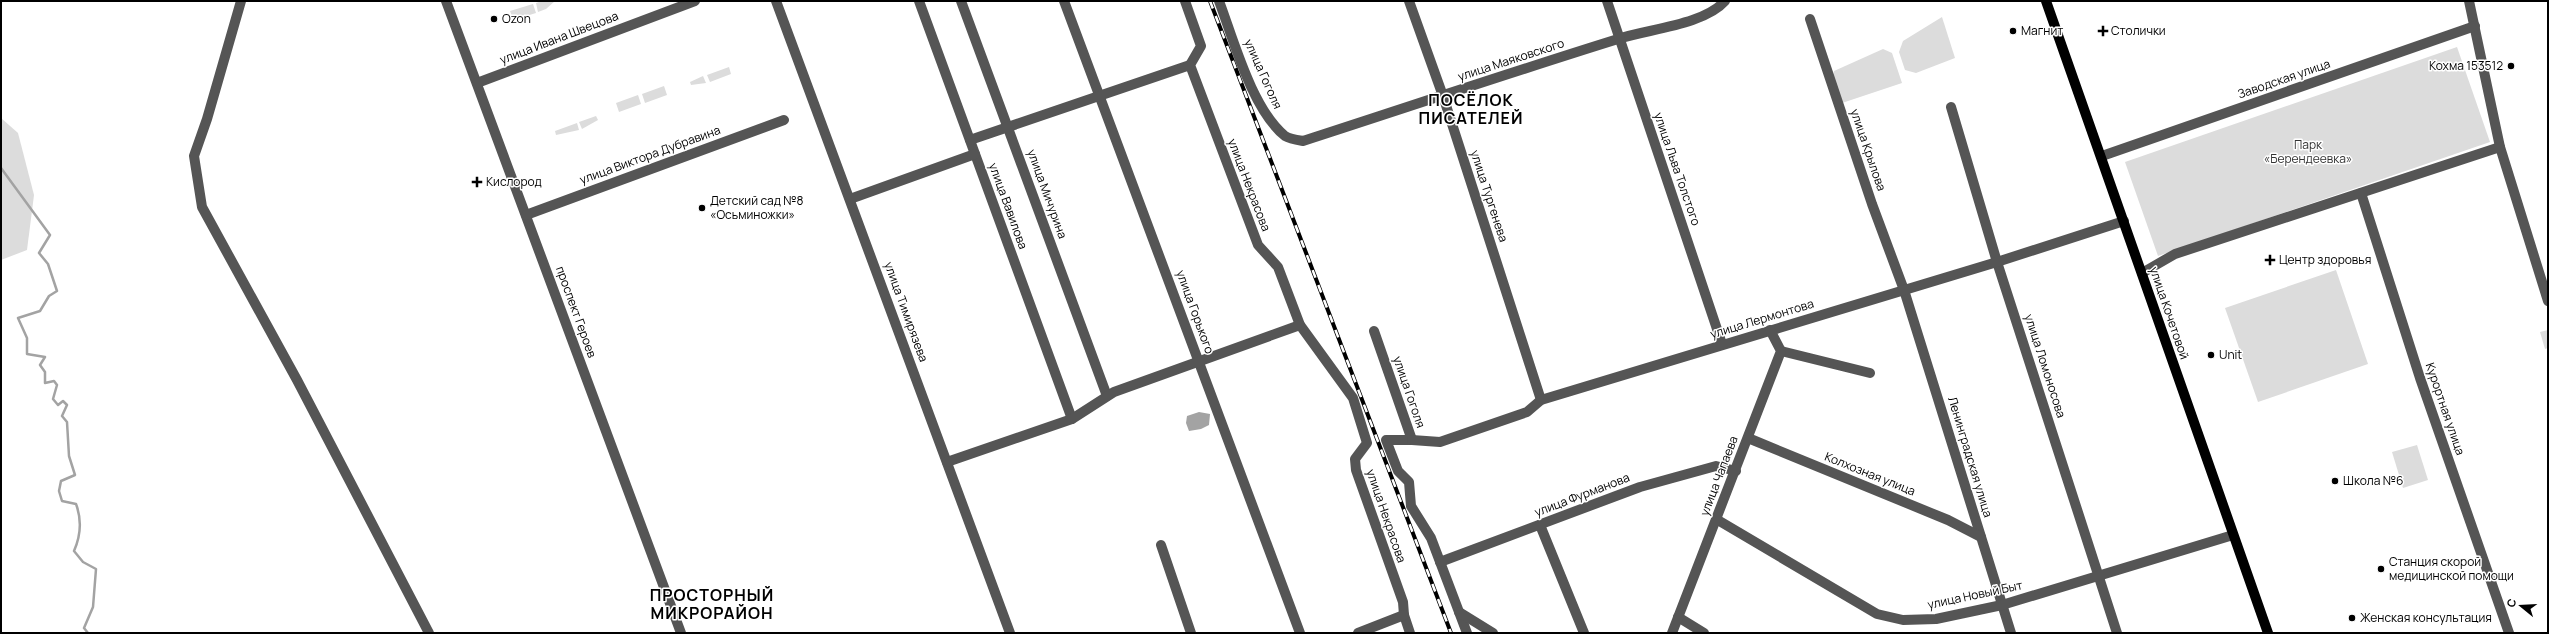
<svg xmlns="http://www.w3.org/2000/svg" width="2549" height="634" font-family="Manrope,sans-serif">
<rect width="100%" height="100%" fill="#fff"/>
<!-- green -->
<g fill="#dcdcdc">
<polygon points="542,1 555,1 546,9 538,12 536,3"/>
<polygon points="533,4 536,13 513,20 510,11"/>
<polygon points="1942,17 1955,58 1916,73 1905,70 1899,52 1903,41"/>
<polygon points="2457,47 2490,142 2158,256 2125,162"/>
<polygon points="1883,49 1892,53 1902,83 1842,103 1833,76 1834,71"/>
<polygon points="729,67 731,74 710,82 707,75"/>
<polygon points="703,76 706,83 691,85 690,82"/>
<polygon points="664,86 667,95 645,103 642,94"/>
<polygon points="638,95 641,104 619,112 616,103"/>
<polygon points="596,116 598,120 582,129 579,122"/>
<polygon points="1,118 18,133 34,195 27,250 1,260"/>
<polygon points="577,123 579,130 556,135 555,131"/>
<polygon points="2336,270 2368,364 2258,402 2225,308"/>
<polygon points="2548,330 2548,348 2545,349 2540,332"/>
<polygon points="2417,445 2428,480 2403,488 2392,452"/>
</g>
<!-- water -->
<polygon fill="#a3a3a3" points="1199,412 1210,414 1209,425 1201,429 1189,431 1186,423 1187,416"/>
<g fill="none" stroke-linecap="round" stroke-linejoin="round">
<!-- stream -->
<path stroke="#a3a3a3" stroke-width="2.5" d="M1,168L50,235L39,253L48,264L57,291L49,296L40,311L18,318L27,338V354L45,357L40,365L45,372V383L54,381L57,385L53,399L58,405L63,401L67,405L62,416L67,422L69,456L75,475L61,481L59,491L62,501L76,504C82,520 81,535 74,551L83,562L96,569L93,607L84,628L88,633"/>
<!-- minor -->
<g stroke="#555" stroke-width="10">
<polyline points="241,1 207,119 194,156 202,207 297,380 429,633"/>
<polyline points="446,1 681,633"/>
<polyline points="776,1 1010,633"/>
<polyline points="919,1 1072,419"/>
<polyline points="961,1 1107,396"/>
<polyline points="1064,1 1300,633"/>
<polyline points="1185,1 1201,46 1190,65 1258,245 1278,267 1300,325 1353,398 1367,443 1355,459 1356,470 1403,602 1404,615 1410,633"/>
<path d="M1219,1C1234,41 1252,109 1285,136C1290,139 1297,140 1303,141C1408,107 1512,72 1618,39C1648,29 1704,25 1725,1"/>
<polyline points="1409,1 1443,96 1541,400"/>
<polyline points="1607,1 1722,344"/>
<polyline points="2469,1 2500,147 2548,301"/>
<polyline points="1810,19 1872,204 1904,290 2011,633"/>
<polyline points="477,83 695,1"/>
<polyline points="1951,107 1997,262 2117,633"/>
<polyline points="970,140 1190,65"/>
<polyline points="2102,156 2475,26"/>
<polyline points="2361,193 2420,378 2509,633"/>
<polyline points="850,199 975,154"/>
<polyline points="526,215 784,120"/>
<polyline points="2142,273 2175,254 2500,147"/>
<polyline points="1374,331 1412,440 1386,440 1398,471 1409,482 1411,506 1431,538 1467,633"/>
<polyline points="1781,351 1870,373"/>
<polyline points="1748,438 1948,520 1981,537"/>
<polyline points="1412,440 1440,442 1527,412 1541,400 1997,262 2124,221"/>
<polyline points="947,462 1072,419 1114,392 1300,325"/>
<polyline points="1716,519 1877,614 1903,620 1936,619 2002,605 2233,535"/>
<polyline points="1540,525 1584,633"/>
<polyline points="1161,545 1191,633"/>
<polyline points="1440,562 1640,487 1716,466 1736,471"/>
<polyline points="1459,612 1493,633"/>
<polyline points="1678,617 1704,633"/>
<polyline points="1358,633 1404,615"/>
<polyline points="1672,633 1781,351 1770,330"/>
</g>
<!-- major -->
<polyline stroke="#000" stroke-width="10" points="2046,1 2268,633"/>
<defs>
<polyline id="rail" points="1210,1 1451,633"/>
</defs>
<!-- rail casing -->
<use href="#rail" stroke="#000" stroke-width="4"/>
<!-- rail -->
<use href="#rail" stroke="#fff" stroke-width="2.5" stroke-dasharray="8" stroke-linecap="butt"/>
</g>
<!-- markers -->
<g fill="#000" stroke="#fff" stroke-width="1.5">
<circle cx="494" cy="19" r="4"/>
<circle cx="2013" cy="31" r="4"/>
<path d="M2101 25h4v4h4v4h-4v4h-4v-4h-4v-4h4z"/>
<circle cx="2511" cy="66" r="4"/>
<path d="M475 176h4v4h4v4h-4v4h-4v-4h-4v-4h4z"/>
<circle cx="702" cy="208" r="4"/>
<path d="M2268 254h4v4h4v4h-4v4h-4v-4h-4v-4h4z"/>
<circle cx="2211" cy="355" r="4"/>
<circle cx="2335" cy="481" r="4"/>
<circle cx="2381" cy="569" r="4"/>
<circle cx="2352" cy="618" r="4"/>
</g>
<g text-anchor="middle" stroke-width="3" stroke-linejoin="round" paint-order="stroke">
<!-- poi labels -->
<g font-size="12" fill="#000" stroke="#fff" text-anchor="start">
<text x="502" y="23">Ozon</text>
<text x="2021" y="35">Магнит</text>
<text x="2111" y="35">Столички</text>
<text x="2503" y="70" text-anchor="end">Кохма 153512</text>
<text x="486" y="186">Кислород</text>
<text x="710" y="205">Детский сад №8<tspan x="710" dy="14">«Осьминожки»</tspan></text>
<text x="2279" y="264">Центр здоровья</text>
<text x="2219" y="359">Unit</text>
<text x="2343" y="485">Школа №6</text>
<text x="2389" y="566">Станция скорой<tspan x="2389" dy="14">медицинской помощи</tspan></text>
<text x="2360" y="622">Женская консультация</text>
</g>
<!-- street labels -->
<g font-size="12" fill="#000" stroke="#fff">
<text transform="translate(559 38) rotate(-21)" y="4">улица Ивана Швецова</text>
<text transform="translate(1511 60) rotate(-18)" y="4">улица Маяковского</text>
<text transform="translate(1263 74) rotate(66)" y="4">улица Гоголя</text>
<text transform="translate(2284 79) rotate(-19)" y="4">Заводская улица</text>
<text transform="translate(1868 150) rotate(71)" y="4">улица Крылова</text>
<text transform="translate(650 155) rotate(-20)" y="4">улица Виктора Дубравина</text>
<text transform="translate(1677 169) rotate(71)" y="4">улица Льва Толстого</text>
<text transform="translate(1249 185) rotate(69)" y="4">улица Некрасова</text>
<text transform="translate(1047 194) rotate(70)" y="4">улица Мичурина</text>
<text transform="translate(1489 196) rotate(72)" y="4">улица Тургенева</text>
<text transform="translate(1008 206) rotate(70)" y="4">улица Вавилова</text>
<text transform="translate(576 312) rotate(70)" y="4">проспект Героев</text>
<text transform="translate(906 312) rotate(70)" y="4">улица Тимирязева</text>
<text transform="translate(1195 312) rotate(70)" y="4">улица Горького</text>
<text transform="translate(2169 313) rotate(71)" y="4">улица Кочетовой</text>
<text transform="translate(1762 319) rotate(-17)" y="4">улица Лермонтова</text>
<text transform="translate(2045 366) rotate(72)" y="4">улица Ломоносова</text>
<text transform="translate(1409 392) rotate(71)" y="4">улица Гоголя</text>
<text transform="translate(2445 409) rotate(71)" y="4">Курортная улица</text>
<text transform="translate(1970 457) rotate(73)" y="4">Ленинградская улица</text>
<text transform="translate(1870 474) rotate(22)" y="4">Колхозная улица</text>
<text transform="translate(1719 476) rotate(-69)" y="4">улица Чапаева</text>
<text transform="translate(1582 495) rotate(-21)" y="4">улица Фурманова</text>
<text transform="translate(1386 516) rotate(71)" y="4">улица Некрасова</text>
<text transform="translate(1975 595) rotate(-12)" y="4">улица Новый Быт</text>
</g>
<!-- park labels -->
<g font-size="12" fill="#333" stroke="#fff">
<text x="2308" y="149">Парк<tspan x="2308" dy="14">«Берендеевка»</tspan></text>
</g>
<!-- district labels -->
<g font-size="16" font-weight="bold" letter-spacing="1" fill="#000" stroke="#fff">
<text x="1471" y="106">ПОСЁЛОК<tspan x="1471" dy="18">ПИСАТЕЛЕЙ</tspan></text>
<text x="712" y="601">ПРОСТОРНЫЙ<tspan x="712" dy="18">МИКРОРАЙОН</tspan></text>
</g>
</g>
<!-- border -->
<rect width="2549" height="634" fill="none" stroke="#000000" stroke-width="4"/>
<!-- north arrow -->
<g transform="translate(2521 606) rotate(288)" stroke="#ffffff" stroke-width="3" paint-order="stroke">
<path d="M0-3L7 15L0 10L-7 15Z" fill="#000000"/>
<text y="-6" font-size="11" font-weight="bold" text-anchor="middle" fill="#000000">С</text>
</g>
</svg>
